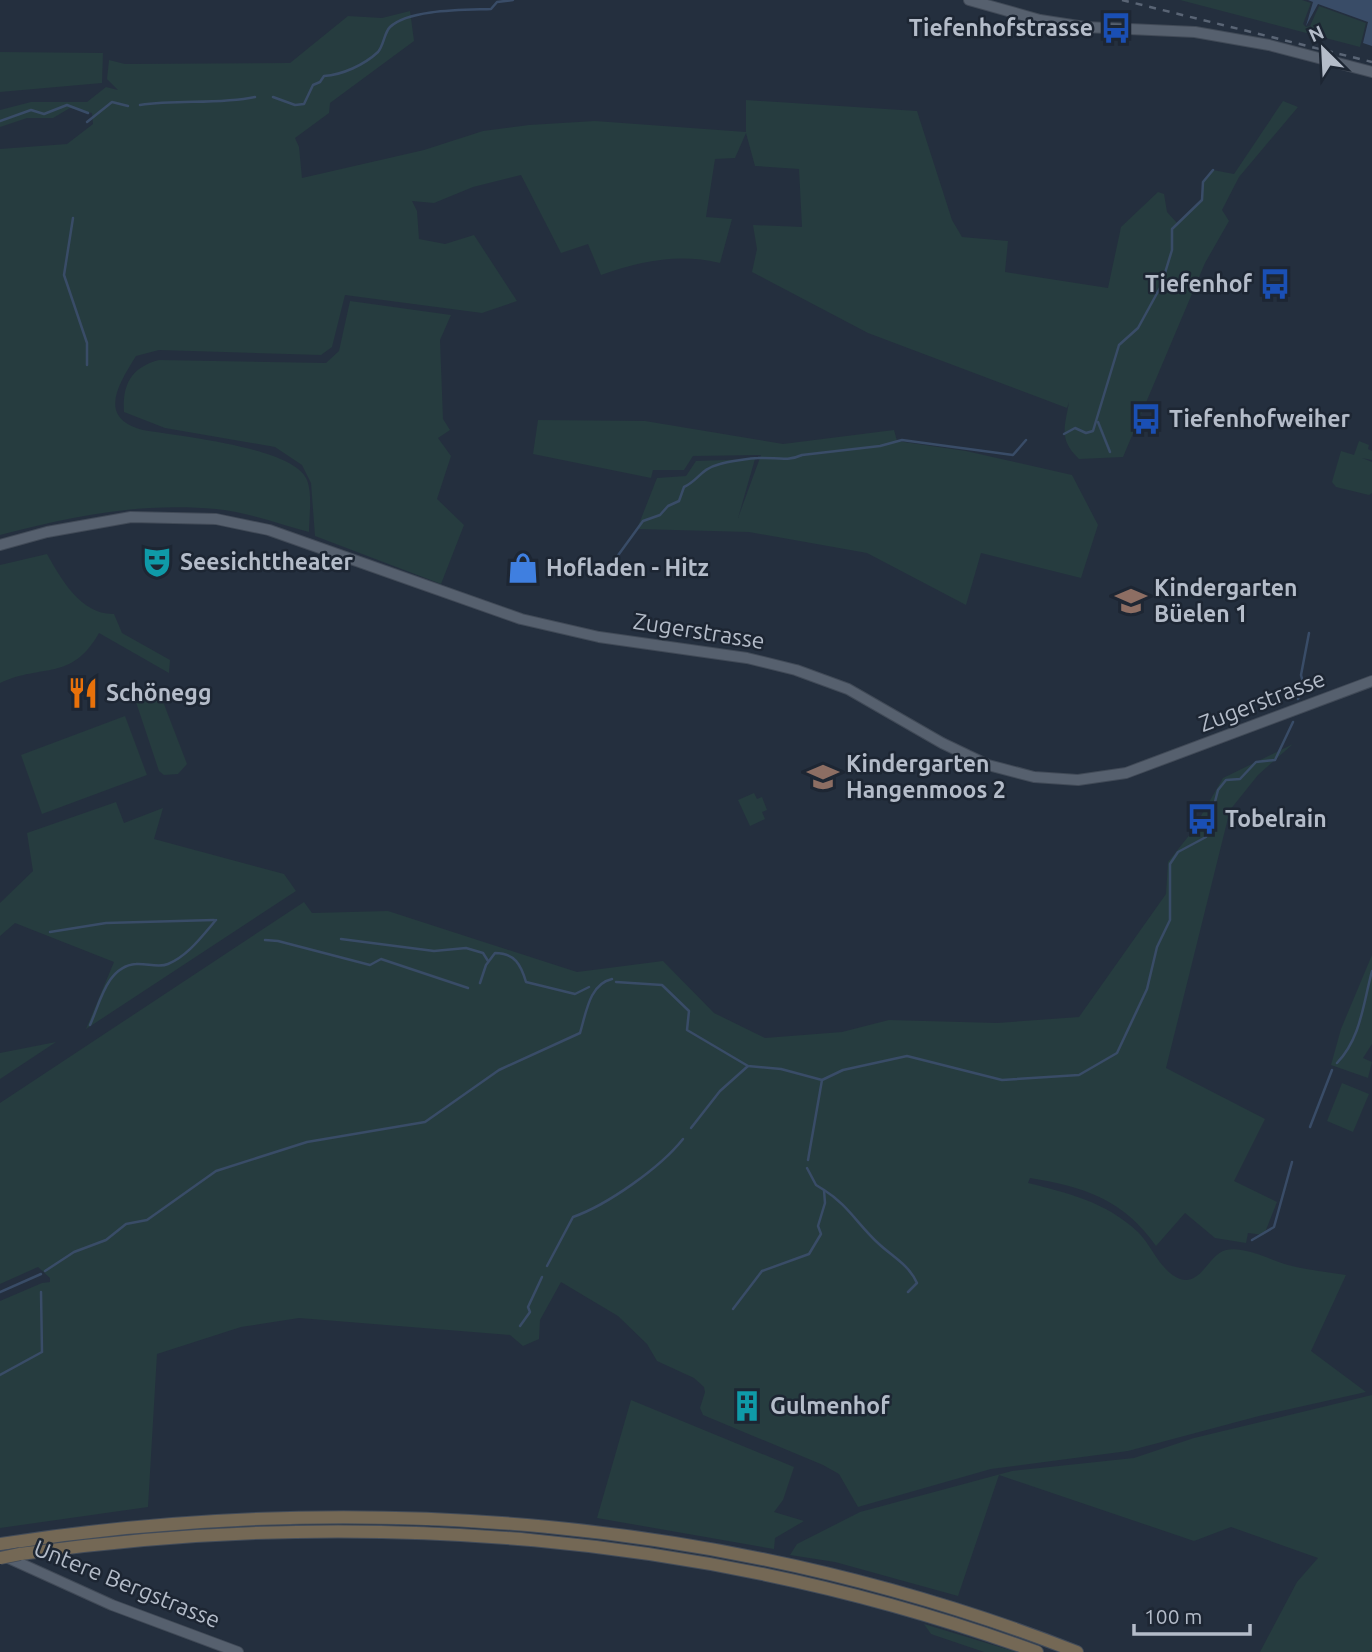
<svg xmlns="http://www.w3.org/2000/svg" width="1372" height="1652" font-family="Ubuntu,sans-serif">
<rect width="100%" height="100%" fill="#242f3e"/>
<!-- green -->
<g fill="#263c3f">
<polygon points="1180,0 1302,0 1311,3 1303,24 1306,27 1310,26 1319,6 1366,23 1360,47"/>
<path d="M410,11L414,41L330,103L329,113L295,138L299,147L302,178L424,150L483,131L529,125L595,121L746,132V100L917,111L952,220L962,237L1008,241L1005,272L1108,288L1121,227L1158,192L1164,194L1167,212L1178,224L1202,200L1203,182L1213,170L1234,174L1283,101L1298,107L1239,177L1222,210L1229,221L1205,263L1123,457L1079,459C1058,439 1065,427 1069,402L1067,408L868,333L752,272L757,249L753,225L802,227L799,169L755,166L746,133L735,158L715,159L706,217L732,219L720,263C679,253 641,261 601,275L588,244L561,253L521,175L473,187L434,203L412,201L417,211L419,239L445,244L474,235L517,301L482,313L345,295L332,347L321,355L159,350L136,356C118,385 97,418 143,430C178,436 290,447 306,478C313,492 309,517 309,532C279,524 247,512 216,509C141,502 72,516 0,535V149L67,144L93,124L92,113L70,108L53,118H27L0,127V110L31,102H87L106,87L118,90L107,79L109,60L125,64L290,63L348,16L382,18Z"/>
<polygon points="0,52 103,53 102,83 0,92"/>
<path d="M350,301L451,315L440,340L443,419L450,430L438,438L451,456L437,499L464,525L441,584L315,536L311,483L302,465L275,447L165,428L124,412C122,384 132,367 159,360L326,363L339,351Z"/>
<polygon points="538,420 645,421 783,444 894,430 897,441 966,451 1072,475 1098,525 1081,578 981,553 966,605 867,553 749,532 637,529 657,478 686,476 696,461 755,459 738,518 761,455 693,456 684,470 653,470 651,478 533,454"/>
<polygon points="1359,441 1369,445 1368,449 1372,451 1372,460 1362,458 1372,462 1372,493 1369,495 1336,487 1332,482 1341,451 1354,455"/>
<path d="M47,554C61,579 81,615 114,614L122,633L170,660L169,673L99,633C71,682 43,663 0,683V565Z"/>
<polygon points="134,696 162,699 187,764 178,774 164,775 159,771"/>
<polygon points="125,716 147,775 42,814 21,755"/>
<path d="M1293,744L1258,775L1230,810L1166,1068L1265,1119L1234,1181L1277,1202L1264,1235L1248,1233L1246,1243L1215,1238L1185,1213L1156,1246C1123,1199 1084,1187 1030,1178L1028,1183C1068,1193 1106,1202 1138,1232C1152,1246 1160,1271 1180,1279C1201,1286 1209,1254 1226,1250C1245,1246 1270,1260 1288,1265C1307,1270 1326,1272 1346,1275L1311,1351L1366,1392L1259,1416L1128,1451L991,1469L858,1507L839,1474L823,1465L703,1415L700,1408L705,1392L704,1387L694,1378L657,1361L647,1344L618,1316L561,1282L540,1320L539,1339L523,1346L510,1335L299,1318L241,1327L157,1354L148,1507L0,1528V1301L42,1283L50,1282V1278L38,1267L0,1284V1103L304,902L312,913L388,911L577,972L663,961L714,1013L765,1038L842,1032L889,1020L997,1023L1079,1017L1166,894L1168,862L1191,833L1223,778Z"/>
<polygon points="754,793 757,799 762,797 767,810 762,812 765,819 750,826 738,800"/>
<polygon points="116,802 124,823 163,808 154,839 284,874 296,891 86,1029 114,962 15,923 0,936 0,903 33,871 27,833"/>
<polygon points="1372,955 1372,1044 1363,1058 1372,1062 1368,1078 1331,1065 1341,1029"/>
<polygon points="56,1042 0,1079 0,1053"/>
<polygon points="1342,1083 1369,1094 1353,1132 1327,1121"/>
<polygon points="1372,1395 1372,1652 1260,1652 1297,1582 1318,1558 1231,1527 1194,1541 999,1475 958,1596 835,1562 790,1555 797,1544 860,1512 1012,1471 1134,1458 1194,1438"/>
<polygon points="631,1400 794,1467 783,1500 774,1512 804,1521 775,1538 774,1549 597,1518"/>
<polygon points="924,1624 1016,1652 984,1652 931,1634"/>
</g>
<!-- water -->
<polygon fill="#394c67" points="1308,0 1372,0 1372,46 1363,43 1368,22 1318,4 1306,26 1313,2"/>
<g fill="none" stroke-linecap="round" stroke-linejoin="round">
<!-- stream -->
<g stroke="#394c67" stroke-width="2.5">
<path d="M273,97L295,105L304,104L313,85L320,82L324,76C342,75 364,65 378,52C384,45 384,33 390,27C409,9 465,10 491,9L497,2L513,0"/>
<path d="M140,105C179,99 217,105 255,97"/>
<polyline points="0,121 31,110 44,114 67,105 88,113"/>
<polyline points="87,122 112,102 128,106"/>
<polyline points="73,218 64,275 87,343 87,365"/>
<polyline points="1098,422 1110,452"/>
<polyline points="1064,434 1075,428 1086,433 1093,431 1119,345 1138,328 1161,286 1172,250 1172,229 1202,200 1203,182 1213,170"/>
<path d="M611,565L643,521L660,515L668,506L679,501L684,487C699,480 700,469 720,464C726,462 752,458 758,458C775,457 787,462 802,455L880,446L902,440L1013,455L1026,440"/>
<polyline points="1298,699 1304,686 1301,675 1309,633"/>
<polyline points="50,932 106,923 214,920"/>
<polyline points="341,939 434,951 466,948 483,953 488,961"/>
<polyline points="265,940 278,941 370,965 381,959 468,988"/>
<polyline points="616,982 662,985 689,1011 687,1030 748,1066 781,1069 822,1080 843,1070 907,1056 1002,1080 1079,1075 1117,1053 1147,989 1157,947 1170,920 1170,864 1178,852 1206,837 1218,790 1226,780 1240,779 1256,762 1275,760 1293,722"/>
<path d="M480,983L486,965L495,953C515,953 521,965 526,982L575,994L589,987"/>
<path d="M90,1025C100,1003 107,966 136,964C146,963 159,968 168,964C188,956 203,935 216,920"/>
<path d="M1337,1063C1361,1038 1363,1004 1372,971"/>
<polyline points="1310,1127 1332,1070"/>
<polyline points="691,1128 720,1091 748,1066"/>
<polyline points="808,1160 822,1080"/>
<path d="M824,1190C847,1204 859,1226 879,1244C893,1257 909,1265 917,1283L908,1292"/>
<polyline points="1252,1240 1274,1227 1292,1162"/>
<path d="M547,1266L573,1217C607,1205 660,1168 683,1139"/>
<path d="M45,1271L74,1252L106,1240L126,1224L147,1220L216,1171L307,1142L425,1122L499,1070L580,1033C586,1014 589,984 612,979"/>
<polyline points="0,1292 41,1274"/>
<polyline points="733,1309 762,1271 809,1254 821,1234 818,1226 825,1203 824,1190 816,1185 807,1168"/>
<polyline points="520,1326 530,1312 528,1307 542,1277"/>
<polyline points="0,1375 42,1352 41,1292"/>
</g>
<defs>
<g id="major">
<polyline points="969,0 1040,20 1085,27 1195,32 1269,45 1372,72"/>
<polyline points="0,545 47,532 131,517 216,519 269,530 521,619 599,637 747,658 796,670 848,689 942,743 988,765 1034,777 1078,780 1126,773 1372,681"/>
<polyline points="4,1556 112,1605 238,1652"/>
</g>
<g id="highway">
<path d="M0,1544C361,1488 736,1518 1077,1652"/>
<path d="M20,1554C362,1506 711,1533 1037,1652"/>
</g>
</defs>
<!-- major casing -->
<use href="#major" stroke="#414a57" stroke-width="12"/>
<!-- highway casing -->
<use href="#highway" stroke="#434c59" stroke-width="14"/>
<!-- major -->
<use href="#major" stroke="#56606e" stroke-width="10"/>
<!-- highway -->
<use href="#highway" stroke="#746855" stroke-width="12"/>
<!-- rail -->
<polyline stroke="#5a6575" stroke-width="2.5" stroke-dasharray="7 7" stroke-linecap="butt" points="1122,0 1372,62"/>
<defs>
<polyline id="highway-bridge" points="0,1558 20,1554"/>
</defs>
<!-- highway-bridge casing -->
<use href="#highway-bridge" stroke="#434c59" stroke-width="14" stroke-linecap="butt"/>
<!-- highway-bridge -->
<use href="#highway-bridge" stroke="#746855" stroke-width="12"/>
</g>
<!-- icons -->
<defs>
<symbol id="bus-bare" viewBox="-9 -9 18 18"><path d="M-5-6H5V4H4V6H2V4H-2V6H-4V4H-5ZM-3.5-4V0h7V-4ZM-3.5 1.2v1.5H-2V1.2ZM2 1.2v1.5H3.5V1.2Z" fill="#1a4fb4" stroke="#1d2633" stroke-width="2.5" paint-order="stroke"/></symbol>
<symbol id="theatre-bare" viewBox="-9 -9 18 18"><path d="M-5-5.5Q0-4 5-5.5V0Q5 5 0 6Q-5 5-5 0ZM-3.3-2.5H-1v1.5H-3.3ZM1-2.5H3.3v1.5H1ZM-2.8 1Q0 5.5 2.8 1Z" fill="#0f9aa8" stroke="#1d2633" stroke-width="2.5" paint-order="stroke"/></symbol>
<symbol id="shop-bare" viewBox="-9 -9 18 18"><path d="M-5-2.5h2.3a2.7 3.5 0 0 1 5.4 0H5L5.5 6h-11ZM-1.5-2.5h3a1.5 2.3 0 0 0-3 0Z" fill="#3f7fe0" stroke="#1d2633" stroke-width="2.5" paint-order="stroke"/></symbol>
<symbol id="school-bare" viewBox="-9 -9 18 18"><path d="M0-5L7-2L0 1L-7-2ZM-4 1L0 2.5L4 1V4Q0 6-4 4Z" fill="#8d6e63" stroke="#1d2633" stroke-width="2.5" paint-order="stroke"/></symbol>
<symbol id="restaurant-bare" viewBox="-9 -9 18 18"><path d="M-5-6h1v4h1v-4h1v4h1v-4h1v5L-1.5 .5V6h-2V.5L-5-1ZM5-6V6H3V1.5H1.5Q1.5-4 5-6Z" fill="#e8710a" stroke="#1d2633" stroke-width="2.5" paint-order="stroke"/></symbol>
<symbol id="building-bare" viewBox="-9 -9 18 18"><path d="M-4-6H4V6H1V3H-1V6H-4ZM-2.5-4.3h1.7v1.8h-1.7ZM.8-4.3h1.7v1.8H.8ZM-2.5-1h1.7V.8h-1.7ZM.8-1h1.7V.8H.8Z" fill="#0f9aa8" stroke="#1d2633" stroke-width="2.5" paint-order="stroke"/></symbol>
</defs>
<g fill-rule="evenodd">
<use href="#bus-bare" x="1094" y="6" width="44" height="44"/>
<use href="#bus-bare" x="1253" y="262" width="44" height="44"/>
<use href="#bus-bare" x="1124" y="397" width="44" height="44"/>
<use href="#theatre-bare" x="135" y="540" width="44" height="44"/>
<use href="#shop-bare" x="501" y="546" width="44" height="44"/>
<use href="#school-bare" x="1109" y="579" width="44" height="44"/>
<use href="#restaurant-bare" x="61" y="671" width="44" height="44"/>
<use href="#school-bare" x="801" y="755" width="44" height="44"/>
<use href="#bus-bare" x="1180" y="797" width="44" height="44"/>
<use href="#building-bare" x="725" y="1384" width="44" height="44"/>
</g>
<g text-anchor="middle" stroke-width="5" stroke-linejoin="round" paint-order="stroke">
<!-- poi labels -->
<g font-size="23" font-weight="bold" fill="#b4bcc9" stroke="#1d2633" text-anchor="start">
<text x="1093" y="36" text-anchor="end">Tiefenhofstrasse</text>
<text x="1252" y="292" text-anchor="end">Tiefenhof</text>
<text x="1169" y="427">Tiefenhofweiher</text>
<text x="180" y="570">Seesichttheater</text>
<text x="546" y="576">Hofladen - Hitz</text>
<text x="1154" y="596">Kindergarten<tspan x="1154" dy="26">Büelen 1</tspan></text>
<text x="106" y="701">Schönegg</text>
<text x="846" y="772">Kindergarten<tspan x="846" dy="26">Hangenmoos 2</tspan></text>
<text x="1225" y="827">Tobelrain</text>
<text x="770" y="1414">Gulmenhof</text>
</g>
<!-- street labels -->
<g font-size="23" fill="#b4bcc9" stroke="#1d2633">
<text transform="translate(699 631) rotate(9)" y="8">Zugerstrasse</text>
<text transform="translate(1262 701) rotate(-21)" y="8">Zugerstrasse</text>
<text transform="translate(127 1584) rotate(22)" y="8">Untere Bergstrasse</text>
</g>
</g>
<!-- north arrow -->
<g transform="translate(1323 49) rotate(336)" stroke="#1d2633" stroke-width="5" paint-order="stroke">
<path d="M0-5L12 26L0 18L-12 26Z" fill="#b4bcc9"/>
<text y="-10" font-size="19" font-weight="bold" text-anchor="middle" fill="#b4bcc9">N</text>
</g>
<!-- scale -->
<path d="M1134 1624v10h116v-10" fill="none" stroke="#b4bcc9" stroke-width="3.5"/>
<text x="1144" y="1624" font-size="21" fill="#b4bcc9" stroke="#1d2633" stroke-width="5" paint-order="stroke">100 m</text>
</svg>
